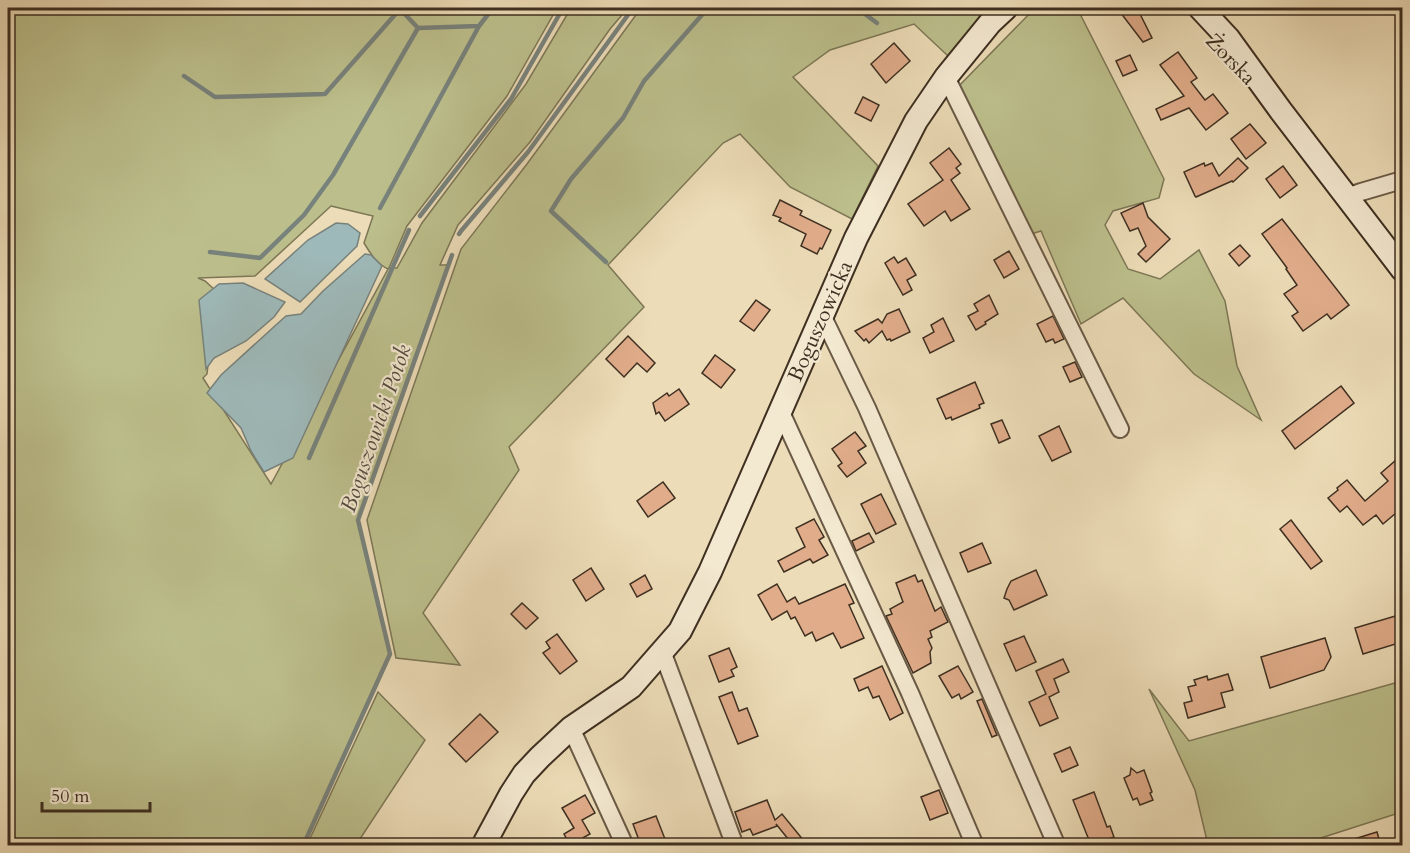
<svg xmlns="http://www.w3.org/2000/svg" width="1410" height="853" font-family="Cardo,serif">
<rect width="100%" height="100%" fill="#ecdcb7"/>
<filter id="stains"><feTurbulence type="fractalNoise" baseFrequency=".00333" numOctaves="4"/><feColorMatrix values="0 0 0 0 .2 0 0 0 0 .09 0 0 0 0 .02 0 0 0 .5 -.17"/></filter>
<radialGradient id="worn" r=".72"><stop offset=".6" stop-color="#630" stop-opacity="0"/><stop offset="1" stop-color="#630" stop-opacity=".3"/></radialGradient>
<!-- green -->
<g fill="#bcbf8c" stroke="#7d7756" stroke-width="1.5" fill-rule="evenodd">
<path d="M18,8H557L507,96L407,226L389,268H397L422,223L526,84L571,8H628L610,29L530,142L458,225L440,265H448L358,520L390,654L303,845L8,846V19ZM331,206L373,216L364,243C370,253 377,264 388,269L271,484L203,378L207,374L216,291L205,281L198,278L255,276Z"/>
<polygon points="641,8 989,8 948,56 914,24 830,50 793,77 878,166 852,219 790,187 740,134 723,143 608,265 644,307 509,447 519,470 423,613 460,665 396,658 367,520 461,249 527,164"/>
<polygon points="1035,8 1077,8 1164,179 1159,198 1113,211 1105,225 1128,269 1160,279 1199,250 1225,301 1237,366 1261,420 1194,374 1123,298 1081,324 1041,231 1031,234 958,87"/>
<polygon points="1402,681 1402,812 1299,845 1208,845 1195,790 1149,689 1189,741"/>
<polygon points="378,692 425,740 356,845 307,845"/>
</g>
<!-- water -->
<g fill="#9eb9b9" stroke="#78827c" stroke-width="1.5">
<polygon points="336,223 348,224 360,233 357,246 300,302 265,279 308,240"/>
<polygon points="365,254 371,255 382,266 293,458 264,472 251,451 241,428 207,393 221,375 277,324 286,316 301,314 323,291"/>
<polygon points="243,283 285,302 274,317 246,341 214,358 206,369 199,300 219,284"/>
</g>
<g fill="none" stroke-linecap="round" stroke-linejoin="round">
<!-- stream -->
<g stroke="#78827c" stroke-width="4.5">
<polyline points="857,8 877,23"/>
<polyline points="184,76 215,97 325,94 400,9 418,28 479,26 493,8"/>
<polyline points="380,208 479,26"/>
<polyline points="420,216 511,99 563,8"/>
<polyline points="459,234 461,231 528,152 633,8"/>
<polyline points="210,252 260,258 304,215 333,175 418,28"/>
<polyline points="606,262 551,211 571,179 623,118 644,81 708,8"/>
<polyline points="309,458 409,230"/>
<polyline points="303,846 390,654 358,520 452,255"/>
</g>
</g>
<!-- building -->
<g fill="#e0ac8a" stroke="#3e2f21" stroke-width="1.5">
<polygon points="1117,8 1137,8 1152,38 1143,42"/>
<polygon points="894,43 910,61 886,83 871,64"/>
<polygon points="1178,52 1197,78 1191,82 1205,100 1213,94 1228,113 1206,130 1189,108 1161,120 1156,109 1184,96 1160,65"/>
<polygon points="1130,55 1137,70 1123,76 1116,61"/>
<polygon points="863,97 879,105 871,121 855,113"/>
<polygon points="1250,124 1266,143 1246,159 1231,139"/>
<polygon points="949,148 961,164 956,168 960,173 951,180 970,209 951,221 945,211 924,226 908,204 943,180 930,163"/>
<polygon points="1238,158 1248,168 1233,182 1232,181 1196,197 1195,196 1184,172 1204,163 1205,166 1212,163 1219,176"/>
<polygon points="1283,166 1297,185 1280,198 1266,179"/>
<polygon points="780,200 802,211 800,215 831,230 822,249 820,248 817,254 801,246 806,234 779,221 781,218 773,215"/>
<polygon points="1143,203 1148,217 1170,239 1146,262 1138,254 1146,246 1138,228 1130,231 1121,213"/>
<polygon points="1282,219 1349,305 1331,319 1327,314 1303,331 1292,316 1298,312 1284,294 1297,285 1286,269 1287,268 1262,234"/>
<polygon points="1240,245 1250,256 1239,266 1229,254"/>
<polygon points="1009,251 1019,269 1004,278 994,260"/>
<polygon points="894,257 898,263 906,258 916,275 907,280 912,290 903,295 885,263"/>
<polygon points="989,295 998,314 985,322 986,324 976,330 968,316 978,311 974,304"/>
<polygon points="756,300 770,310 754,331 740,321"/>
<polygon points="899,309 910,332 891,341 890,339 887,340 882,331 869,343 866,339 864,341 855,331 878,319 882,323 887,314"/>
<polygon points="1053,316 1064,339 1055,343 1053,339 1046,342 1037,324"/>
<polygon points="943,318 954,341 930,353 923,338 934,332 931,325"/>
<polygon points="628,336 655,363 647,372 637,363 624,377 606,359"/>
<polygon points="715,355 735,370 721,388 702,373"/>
<polygon points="1075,362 1082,377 1070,382 1063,367"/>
<polygon points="975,382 984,403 979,405 980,408 952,420 951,417 946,419 937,399"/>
<polygon points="1341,386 1354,403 1295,449 1282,431"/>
<polygon points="679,389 689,404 665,421 659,412 656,414 653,403 667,393 669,396"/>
<polygon points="1002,420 1010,438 999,443 991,424"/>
<polygon points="1059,426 1071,452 1052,461 1039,436"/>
<polygon points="855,432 866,446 858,451 866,463 847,477 838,466 842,463 832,449"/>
<polygon points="1402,455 1402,508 1383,524 1376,515 1363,525 1347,506 1340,512 1328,498 1338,490 1337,488 1347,480 1365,501 1388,481 1381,473"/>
<polygon points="663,482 675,498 648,517 637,501"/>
<polygon points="881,494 896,524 876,534 861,504"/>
<polygon points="814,519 824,537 819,540 828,555 813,563 810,559 784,572 778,561 805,547 796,528"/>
<polygon points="1291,520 1322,561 1311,569 1280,529"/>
<polygon points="869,533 874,542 856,551 852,541"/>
<polygon points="982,543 991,563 968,572 960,553"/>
<polygon points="591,568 604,589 586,601 573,580"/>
<polygon points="1036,570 1047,595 1014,610 1009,600 1004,598 1007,589 1011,581"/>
<polygon points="645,575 652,589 637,597 630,584"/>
<polygon points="915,575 918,582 922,580 935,611 941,607 948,622 930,631 932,637 928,639 932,648 930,652 931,663 913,673 886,616 892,614 890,609 903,602 896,583"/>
<polygon points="777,584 787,602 795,597 799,604 845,584 854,603 849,605 864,638 841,648 833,633 816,641 812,632 805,636 795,617 791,619 787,611 772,620 758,595"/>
<polygon points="522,603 538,618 526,629 511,614"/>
<polygon points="1402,614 1402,642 1363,654 1355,628"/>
<polygon points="557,634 577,661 560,674 543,653 550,648 546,642"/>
<polygon points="1024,636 1036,662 1016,671 1004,644"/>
<polygon points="1325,638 1331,657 1324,670 1270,688 1261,657"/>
<polygon points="729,648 737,667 731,670 734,676 719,682 709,656"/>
<polygon points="1063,659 1069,672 1054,679 1059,692 1049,697 1058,718 1040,726 1029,702 1046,694 1036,671"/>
<polygon points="882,666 903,713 890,720 879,696 873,698 868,687 859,691 854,679"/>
<polygon points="958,666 973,692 961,699 959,694 952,698 939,676"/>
<polygon points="1228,674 1233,690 1221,693 1225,707 1188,718 1184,703 1192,701 1188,687 1196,685 1194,680 1207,676 1208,680"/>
<polygon points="732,692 739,711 747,708 758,736 738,744 719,697"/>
<polygon points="982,699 997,735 992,737 977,701"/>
<polygon points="480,714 498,732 466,762 449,744"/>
<polygon points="1070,747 1078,765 1062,772 1054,754"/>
<polygon points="1131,768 1137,773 1144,770 1152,792 1150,793 1153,800 1140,805 1137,798 1133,800 1124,778 1130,775"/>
<polygon points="939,790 948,813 930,820 921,797"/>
<polygon points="1094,792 1107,827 1110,826 1114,837 1091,845 1073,800"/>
<polygon points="585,795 595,813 582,820 590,834 570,845 564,834 574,828 562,808"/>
<polygon points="767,800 775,820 782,814 804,841 793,845 776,824 777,826 753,835 750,829 742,832 735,812"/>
<polygon points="656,816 665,839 649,845 648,840 640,843 633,824"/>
<polygon points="1377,832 1381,846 1341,846 1341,843"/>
</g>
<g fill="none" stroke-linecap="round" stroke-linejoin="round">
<defs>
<g id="street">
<polyline points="946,77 1120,429"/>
<polyline points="1347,197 1361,192 1402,180"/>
<polyline points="822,315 867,408 1056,844"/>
<polyline points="780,410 910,693 975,846"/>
<polyline points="662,651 735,846"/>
<polyline points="571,728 625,846"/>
</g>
<g id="secondary">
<polyline points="1200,8 1228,38 1281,111 1402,269"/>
<polyline points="483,846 511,794 524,774 540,757 571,728 631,687 680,631 710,572 856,238 916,121 946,77 990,23 1006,8"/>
</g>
</defs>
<!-- street casing -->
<use href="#street" stroke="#6a5a46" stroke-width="20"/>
<!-- secondary casing -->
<use href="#secondary" stroke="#3e2f21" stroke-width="26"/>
<!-- street -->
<use href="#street" stroke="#f3e8d0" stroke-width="16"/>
<!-- secondary -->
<use href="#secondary" stroke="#f3e8d0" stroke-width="22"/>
</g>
<g text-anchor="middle" stroke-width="4.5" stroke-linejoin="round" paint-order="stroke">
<!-- street labels -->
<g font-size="21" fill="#3e2f21" stroke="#f3e8d0">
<text transform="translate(1231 59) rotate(46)" y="7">Żorska</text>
<text transform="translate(820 321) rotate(-66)" y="7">Boguszowicka</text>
</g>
<!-- water labels -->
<g font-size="22" font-style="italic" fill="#514b3f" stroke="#f3e8d0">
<text transform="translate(375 428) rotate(-71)" y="8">Boguszowicki Potok</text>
</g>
</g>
<!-- margin -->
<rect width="1410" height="853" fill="none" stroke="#ecdcb7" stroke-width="30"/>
<rect x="9" y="9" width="1392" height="835" fill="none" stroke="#3e2f21" stroke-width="3"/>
<rect x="15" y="15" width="1380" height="823" fill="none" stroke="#3e2f21" stroke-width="1.5"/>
<!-- scale -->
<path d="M42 802v9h108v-9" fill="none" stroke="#3e2f21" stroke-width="3"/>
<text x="51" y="802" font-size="18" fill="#3e2f21" stroke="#f3e8d0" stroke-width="4.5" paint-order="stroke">50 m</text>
<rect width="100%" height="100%" filter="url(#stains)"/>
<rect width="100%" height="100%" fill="url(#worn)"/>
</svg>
